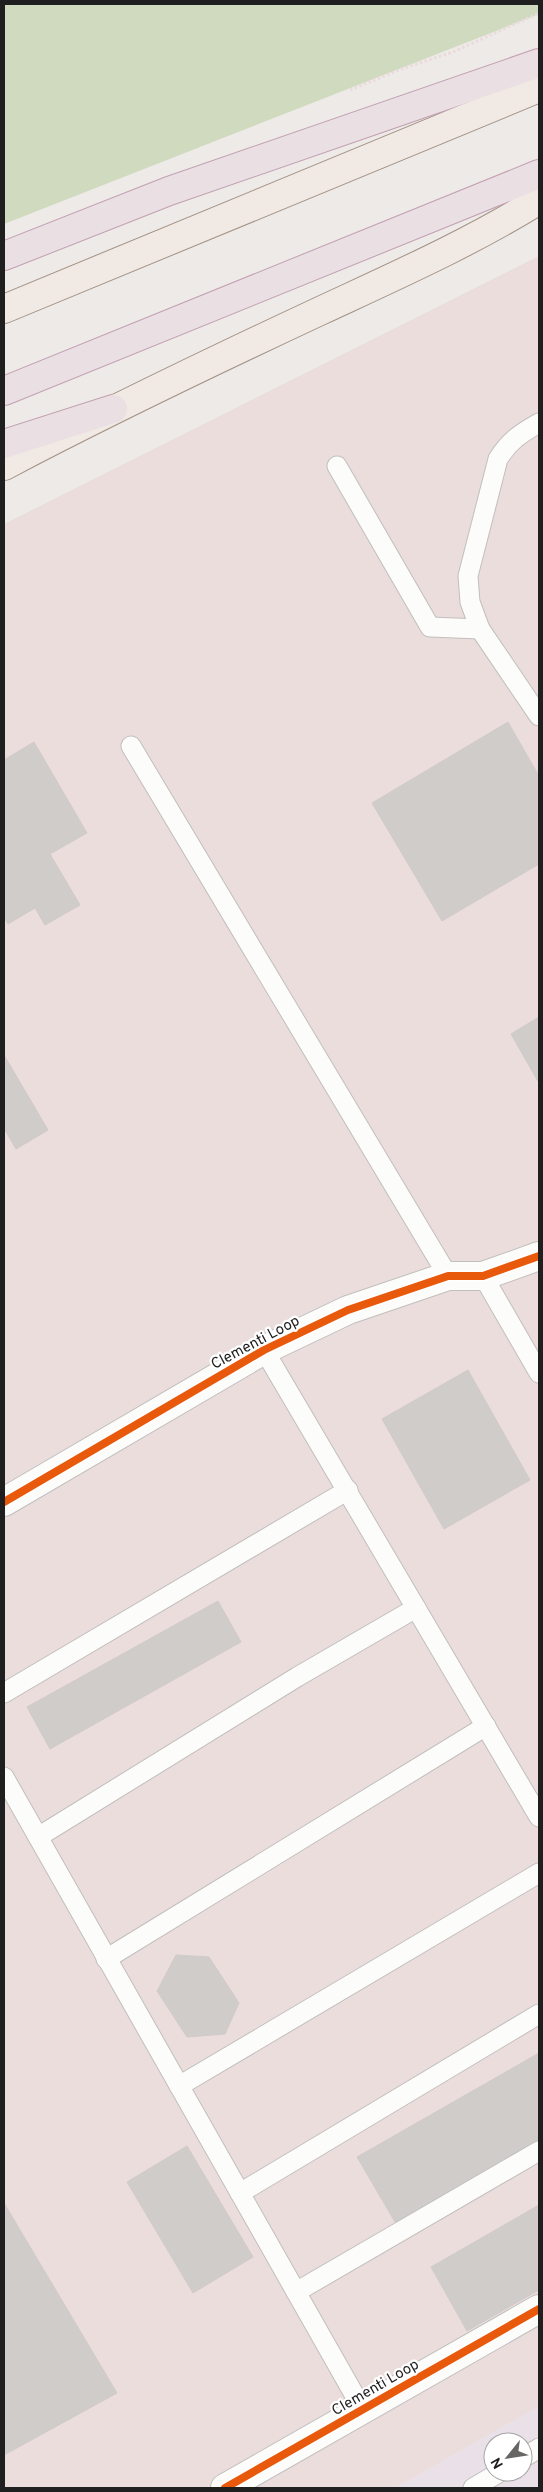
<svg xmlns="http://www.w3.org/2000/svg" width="543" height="2492" font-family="Overpass,sans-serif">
<rect width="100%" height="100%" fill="#edeae7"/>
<!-- industrial -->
<path fill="#eae0e8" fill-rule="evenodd" d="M539,2406V2488H395ZM493,2442H523V2472H493Z"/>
<!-- military -->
<polygon fill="#ebdddb" points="539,256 539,2406 395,2488 4,2488 4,524"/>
<!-- forest -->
<polygon fill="#cfdabe" points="4,4 539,4 539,14 4,224"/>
<!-- building -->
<g fill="#d0ccca" stroke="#d0cbc9">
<polygon points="508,722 539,776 539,864 442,921 372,803"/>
<polygon points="34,742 87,833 50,854 80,905 45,925 35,908 8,924 4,917 4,760"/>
<polygon points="539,1017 539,1083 511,1034"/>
<polygon points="4,1055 48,1130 16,1149 4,1128"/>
<polygon points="468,1370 530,1480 444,1529 382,1419"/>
<polygon points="218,1601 241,1642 50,1749 27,1707"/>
<polygon points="176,1955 209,1957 239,2003 225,2034 187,2037 157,1991"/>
<polygon points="539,2053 539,2147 398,2227 357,2157"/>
<polygon points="187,2146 253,2257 193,2293 127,2182"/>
<polygon points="4,2203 117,2393 4,2455"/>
<polygon points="539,2205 539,2290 467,2331 431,2267"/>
</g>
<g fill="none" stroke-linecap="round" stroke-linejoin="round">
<defs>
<g id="lane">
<path d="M539,423C521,433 509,441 498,459L468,576L470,602L480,629L539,716"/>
<polyline points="337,466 430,627 480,629"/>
<polyline points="131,746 448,1276"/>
<polyline points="483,1276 539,1373"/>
<polyline points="264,1350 539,1817"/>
<polyline points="4,1693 348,1490"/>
<polyline points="4,1777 363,2410"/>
<polyline points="38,1837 297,1677 416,1608"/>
<polyline points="106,1959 486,1726"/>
<polyline points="179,2086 539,1873"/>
<polyline points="240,2193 539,2014"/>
<polyline points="296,2292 539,2151"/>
<polyline points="523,2458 539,2448"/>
<polyline points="473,2488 500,2472"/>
</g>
<g id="street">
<polyline points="4,1502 264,1350 348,1310 448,1276 483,1276 539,1256"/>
<polyline points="225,2488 539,2309"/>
</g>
<g id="primary">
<polyline points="4,309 539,88"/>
<path d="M4,466C108,411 213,361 320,311C393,277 470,243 539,200"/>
</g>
<g id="highway">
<polyline points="4,256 169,191 539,63"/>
<polyline points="4,391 539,174"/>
<polyline points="4,444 113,409"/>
</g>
</defs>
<!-- lane casing -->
<use href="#lane" stroke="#c0bfbe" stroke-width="21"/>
<!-- street casing -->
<use href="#street" stroke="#c0bfbe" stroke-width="30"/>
<!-- primary casing -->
<use href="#primary" stroke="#a39184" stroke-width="30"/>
<!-- highway casing -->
<use href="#highway" stroke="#c29fb1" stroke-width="30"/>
<!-- path -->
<polyline stroke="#eadadc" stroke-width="3" stroke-dasharray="2.5 2.5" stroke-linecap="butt" points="350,90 404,68 453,52 539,13"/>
<!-- lane -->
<use href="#lane" stroke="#fcfcfb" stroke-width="19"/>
<!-- street -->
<use href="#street" stroke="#fcfcfb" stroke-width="28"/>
<!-- primary -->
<use href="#primary" stroke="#f0e9e4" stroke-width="28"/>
<!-- highway -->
<use href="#highway" stroke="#eae0e4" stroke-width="28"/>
<defs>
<g id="cycleway">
<polyline points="4,1502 264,1350 348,1310 448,1276 483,1276 539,1256"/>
<polyline points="225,2488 539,2309"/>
</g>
</defs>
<!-- cycleway casing -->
<use href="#cycleway" stroke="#fff" stroke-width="11"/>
<!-- cycleway -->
<use href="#cycleway" stroke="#e8590c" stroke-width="8"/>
</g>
<g text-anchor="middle" stroke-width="4.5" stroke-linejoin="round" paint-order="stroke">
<!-- street labels -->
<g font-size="15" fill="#1f1f1f" stroke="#fff">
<text transform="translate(255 1342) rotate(-28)" y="5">Clementi Loop</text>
<text transform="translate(375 2387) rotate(-30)" y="5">Clementi Loop</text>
</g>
</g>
<!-- border -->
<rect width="543" height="2492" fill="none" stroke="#1f1f1f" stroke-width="10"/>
<!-- north arrow -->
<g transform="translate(508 2457) rotate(240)"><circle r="24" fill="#ffffff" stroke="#a5a5a5"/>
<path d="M0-4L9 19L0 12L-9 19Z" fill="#676665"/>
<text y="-8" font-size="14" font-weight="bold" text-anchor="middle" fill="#1f1f1f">N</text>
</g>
</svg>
